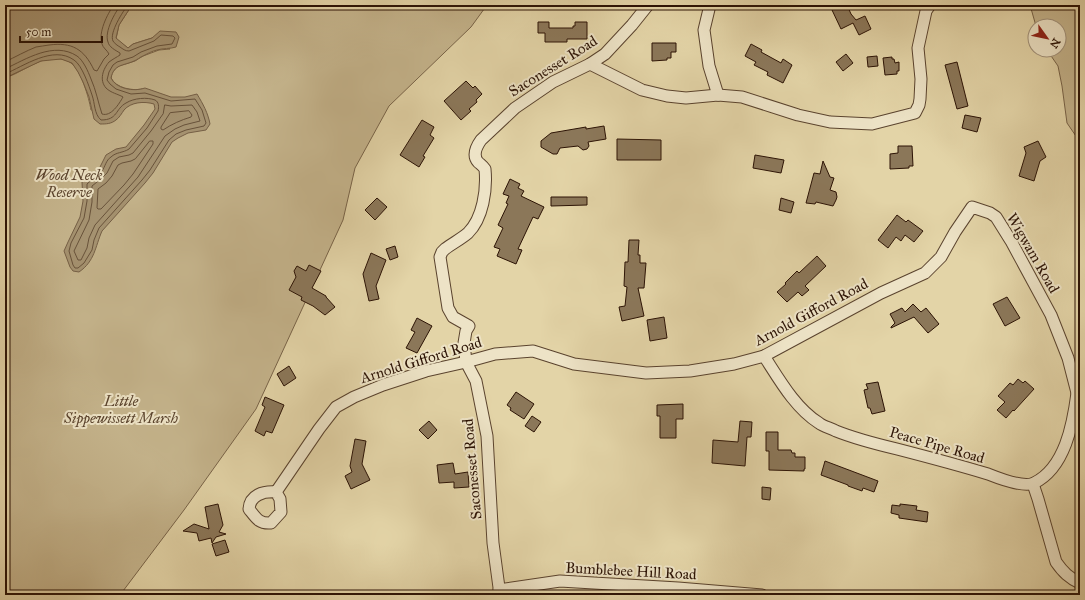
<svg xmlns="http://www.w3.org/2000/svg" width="1085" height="600" font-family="'IM FELL Great Primer',serif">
<rect width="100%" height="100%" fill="#e3d4a7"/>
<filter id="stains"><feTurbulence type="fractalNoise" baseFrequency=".005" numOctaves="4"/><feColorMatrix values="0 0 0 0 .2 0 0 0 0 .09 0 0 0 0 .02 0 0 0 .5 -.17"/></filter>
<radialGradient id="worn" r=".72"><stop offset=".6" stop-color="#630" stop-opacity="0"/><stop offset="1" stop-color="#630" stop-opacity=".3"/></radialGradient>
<!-- green -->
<g fill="#c4b38b" stroke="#786348">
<path d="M132,5H487L471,27L389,106L355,168L343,220L256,409L184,510L120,595H5V78C18,74 29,65 41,61C50,58 63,57 71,63C81,70 89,98 91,110H124L142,89C132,91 116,88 111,78L112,73L116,68L119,66L135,61L143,56L159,50L170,49L152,38L133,44L128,48L116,39L119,25Z"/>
<polygon points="1030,5 1080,5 1080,142 1067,123 1062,86 1058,66 1047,50 1059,50 1059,26 1036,26"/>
</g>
<!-- water -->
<path fill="#a59270" stroke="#755f45" d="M5,5H132L119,25L116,38L128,48L133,44L152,38L160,31L176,32L179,37L176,47C170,49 163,48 157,50C152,51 147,54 143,56C140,57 137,60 134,61C123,66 114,64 111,78C116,89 134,92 145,88L171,97H185L197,94C203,104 208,113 210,124L206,130L188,133L178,138L172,142L153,173L145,183L102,231C95,247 95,261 79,272L73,271L70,267L64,251L68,242L80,217L83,201L82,182L96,171L100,167L106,155L116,149L126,147L144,125L155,109L154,104C144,101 131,102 124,110C122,113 119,118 116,120C111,124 106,124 100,124L94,119L89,97L83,82L78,72L72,63L61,59L41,61L5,78Z"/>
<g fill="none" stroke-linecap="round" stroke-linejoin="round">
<!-- shore -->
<g stroke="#68523a" stroke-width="1">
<path d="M5,62C15,57 26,51 36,47C40,46 45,46 49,45C72,42 84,49 94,70L97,71L104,59L109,54C107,50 103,48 102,44C98,33 107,14 114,5"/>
<path d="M5,69C26,59 54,41 77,56C83,60 88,71 91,79C96,90 98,102 102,114C111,117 119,104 123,97C118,94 111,93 106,88C99,80 103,69 109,62C113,59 117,57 120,55V53C115,50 109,47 108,42C104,32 115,12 121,5"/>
<path d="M5,74C24,66 53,45 74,60C82,65 89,86 92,95C95,103 94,114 101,120C118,120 115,109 126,103C134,98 147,97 155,100C159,102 159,107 158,111L147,128L129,149C123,153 116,152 111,157C106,160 105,167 102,171C98,176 92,179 87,184V201L84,218L71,243L69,251L73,265L75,268H78L84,263L92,250L94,240L99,228L142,180L150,170L169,140L176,134L186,130L204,126L206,123L202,110L195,99L171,101L145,93L131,94L116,89L110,84L107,80L109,72L113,65L117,62L133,57L141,52L157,46L172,44L175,38L173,36L161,35L154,41L129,51C125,51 123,49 120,47C118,46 114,43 113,41C109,33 123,11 128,5"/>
<polygon points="165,105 171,106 192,105 197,112 200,121 184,125 175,129 165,136 138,177 95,225 89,238 87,248 81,260 78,260 74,251 89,220 92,202 92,186 102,178 107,173 113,161 119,157 129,155 133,153 151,131 163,114"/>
<path d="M189,111L192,115L191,117C181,120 172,124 163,130L161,129V127L170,113Z"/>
<polygon points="150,141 153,141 153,144 133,174 124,185 101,209 98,209 97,208 98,189 106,183 112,176 118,165 122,163 131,161 135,159"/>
</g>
</g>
<!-- building -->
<g fill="#8b7759" stroke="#2c1305">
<polygon points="843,5 847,5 851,14 856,20 865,16 871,29 859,35 853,23 841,29 832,10"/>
<polygon points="538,22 549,22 549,28 573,28 573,26 575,26 575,22 587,22 587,39 567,39 567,42 545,42 545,33 538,33"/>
<polygon points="652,43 676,43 676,52 671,52 671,58 667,58 667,60 652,61"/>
<polygon points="751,44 762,50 761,52 781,63 783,59 792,65 783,83 767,75 768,72 754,65 756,62 745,56"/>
<polygon points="846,54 853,63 843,71 836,62"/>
<polygon points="877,56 878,66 868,67 867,57"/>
<polygon points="892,57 892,59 894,59 895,63 899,62 899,71 897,71 897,74 885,75 883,58"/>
<polygon points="957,62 968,106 957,109 945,65"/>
<polygon points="466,81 473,88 475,86 482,94 476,100 477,102 469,109 471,111 461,120 444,101"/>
<polygon points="965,115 981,118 977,132 962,128"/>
<polygon points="422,120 434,127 430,135 434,138 423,156 425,157 419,167 400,155"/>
<polygon points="604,126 606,139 588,142 589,146 587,149 583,150 578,146 560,148 557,154 553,154 541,147 541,141 551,133 586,127 586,129"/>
<polygon points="617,139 661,140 661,160 617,160"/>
<polygon points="1038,141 1046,157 1040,161 1034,181 1019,176 1026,153 1024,147"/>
<polygon points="898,146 912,146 913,166 909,166 909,168 890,169 890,154 898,153"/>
<polygon points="755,155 784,160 781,173 753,168"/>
<polygon points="823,161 830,177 834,178 830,190 836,192 837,197 836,200 833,206 816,202 815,204 806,203 814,173 820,174"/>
<polygon points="510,179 520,184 518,188 524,191 521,196 544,207 538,219 533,217 518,249 522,250 516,264 497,256 500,249 494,247 503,228 498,225 508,204 506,203 509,196 503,194"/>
<polygon points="551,197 587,197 587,205 551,206"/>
<polygon points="377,198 387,207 375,220 365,210"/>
<polygon points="781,198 794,202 791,213 779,210"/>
<polygon points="897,215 906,222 908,220 923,231 914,242 905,235 901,241 896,237 888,248 878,240"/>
<polygon points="629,240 639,240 638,255 640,255 640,263 646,263 644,288 638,288 644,316 622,321 619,307 625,306 627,287 624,286 625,262 628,262"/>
<polygon points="395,246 398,257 390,260 386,249"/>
<polygon points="371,253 386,260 376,286 379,299 369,301 363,274"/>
<polygon points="817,256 826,266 805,286 809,290 802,296 798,292 787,302 777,292 786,284 785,283 797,271 799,273"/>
<polygon points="309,265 321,271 312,288 326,296 326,297 335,307 325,315 313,306 301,300 302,297 289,290 296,277 294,271 297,266 306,271"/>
<polygon points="1007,297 1020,318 1005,326 993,304"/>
<polygon points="913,304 921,312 926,308 939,324 928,333 914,317 891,328 891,327 895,323 890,314 902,308 905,312"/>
<polygon points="664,317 667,338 650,341 647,320"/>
<polygon points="417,318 432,326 417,353 406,348 415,332 411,330"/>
<polygon points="289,366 296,378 284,386 277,374"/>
<polygon points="1018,379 1023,383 1025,381 1034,389 1014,411 1013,410 1006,418 997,410 1005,402 998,396 1010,383 1013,385"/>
<polygon points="878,382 885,411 872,414 870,408 868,408 864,390 868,389 866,384"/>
<polygon points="516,392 534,404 524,419 510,410 511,408 507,405"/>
<polygon points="265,397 284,405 272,433 266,431 264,436 255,431 265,407 262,405"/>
<polygon points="683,404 683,419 676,419 676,438 660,438 660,416 657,416 657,405"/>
<polygon points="532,416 541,422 534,432 525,426"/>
<polygon points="429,421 437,430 428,439 419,430"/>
<polygon points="740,421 752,422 751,437 747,437 745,466 712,463 713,440 738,442"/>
<polygon points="766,432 778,432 778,450 791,450 792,453 795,453 795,457 805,457 805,469 804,469 804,471 769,470 769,451 766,451"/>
<polygon points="355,439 366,441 362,464 370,480 351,489 345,476 352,472 350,466"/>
<polygon points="825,461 878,481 874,492 863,488 862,491 848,486 848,485 821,475"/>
<polygon points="453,463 455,474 468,472 469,487 454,488 454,482 439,483 437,465"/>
<polygon points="762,487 771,488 770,500 762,499"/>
<polygon points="218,504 223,525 219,532 226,534 216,537 212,543 211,538 199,541 197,533 183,531 194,524 209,529 205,507"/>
<polygon points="900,504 917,506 916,510 928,512 927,522 899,518 899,515 891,513 892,505 900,506"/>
<polygon points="225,540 229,552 216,556 212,544"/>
</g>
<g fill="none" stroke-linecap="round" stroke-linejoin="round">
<defs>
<g id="street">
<polyline points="710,5 704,30 709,66 718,95"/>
<polyline points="590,64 642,90 667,96 686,98 718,95 742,97 798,115 830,122 872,124 915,113 919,105 920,99 921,79 918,48 926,11 930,5"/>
<path d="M764,356C779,379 795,408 819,423C824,427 831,428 836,431C856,439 876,444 897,449C928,457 958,465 988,474C998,478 1024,488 1034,483C1065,468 1073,424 1077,393"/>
<path d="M1033,484L1038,499L1056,562C1063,572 1069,578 1080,583"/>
<path d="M276,492C263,491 250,495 249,509C256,518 259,524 271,523L281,512L280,499L276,492L319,429L336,407L354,397L383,385L426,371L466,362L495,354L533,351L574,364L646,373L690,371L734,364L764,356L881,293L925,273L941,257L955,232L972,207L990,213L996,217L1011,241L1051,315L1068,358L1077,393H1080"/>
<polyline points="499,590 560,581 678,588 762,595"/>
<path d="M500,595L493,543L487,436L476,381L466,362L464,343L466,331L469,326L453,317L448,308L440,257L442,252L445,249C453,243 461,239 468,233C483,218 487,190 485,169C483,166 480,164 478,162C472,155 476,147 481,140L515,108L553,82L590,64L605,54L632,25L648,5"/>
</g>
</defs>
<!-- street casing -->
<use href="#street" stroke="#5a432e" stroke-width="13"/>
<!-- street -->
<use href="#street" stroke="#ede3c6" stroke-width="11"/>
</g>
<g text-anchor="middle" stroke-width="4" stroke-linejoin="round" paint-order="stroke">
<!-- street labels -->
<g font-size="15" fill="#2c1305" stroke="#ede3c6">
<text transform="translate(553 66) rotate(-32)" y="5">Saconesset Road</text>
<text transform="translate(1033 253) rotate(60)" y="5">Wigwam Road</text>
<text transform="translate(811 312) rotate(-28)" y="5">Arnold Gifford Road</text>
<text transform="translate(421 360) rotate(-17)" y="5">Arnold Gifford Road</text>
<text transform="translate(937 445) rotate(16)" y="5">Peace Pipe Road</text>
<text transform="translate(472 469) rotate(-95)" y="5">Saconesset Road</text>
<text transform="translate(631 571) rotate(3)" y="5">Bumblebee Hill Road</text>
</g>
<!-- park labels -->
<g font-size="15" font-style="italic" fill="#5a432d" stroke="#ede3c6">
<text x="69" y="180">Wood Neck<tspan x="69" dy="17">Reserve</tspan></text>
<text x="121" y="406">Little<tspan x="121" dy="17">Sippewissett Marsh</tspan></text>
</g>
</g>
<!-- margin -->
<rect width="1085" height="600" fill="none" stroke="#e3d4a7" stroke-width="20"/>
<rect x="6" y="6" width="1073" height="588" fill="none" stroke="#2c1305" stroke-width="2"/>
<rect x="10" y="10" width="1065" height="580" fill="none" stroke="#2c1305"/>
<!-- north arrow -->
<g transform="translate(1047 38) rotate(123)"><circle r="19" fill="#ede3c6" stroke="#a09079"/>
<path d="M0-3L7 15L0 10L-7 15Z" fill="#8f2418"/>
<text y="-6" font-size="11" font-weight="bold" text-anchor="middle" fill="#2c1305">N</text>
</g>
<!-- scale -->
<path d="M20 36v6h82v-6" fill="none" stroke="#2c1305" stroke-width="2"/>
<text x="26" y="36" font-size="12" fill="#2c1305" stroke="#ede3c6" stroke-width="3" paint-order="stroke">50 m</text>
<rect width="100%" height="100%" filter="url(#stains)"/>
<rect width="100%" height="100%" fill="url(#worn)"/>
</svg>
